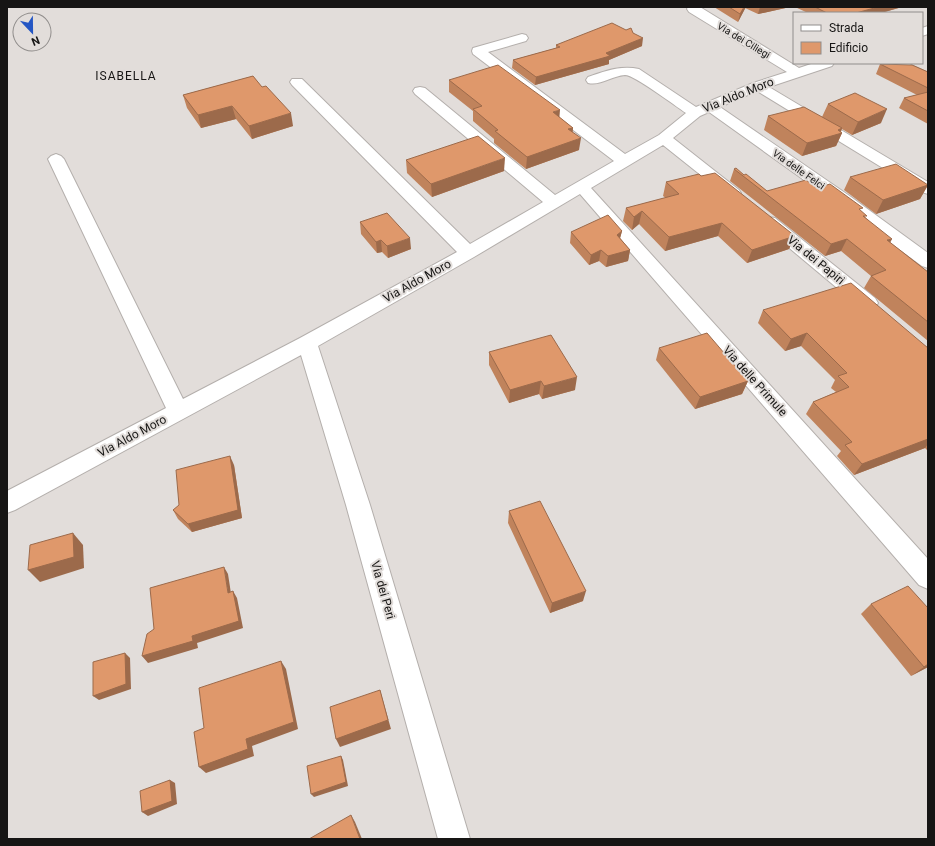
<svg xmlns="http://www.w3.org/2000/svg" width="935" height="846" font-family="Roboto,sans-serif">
<rect width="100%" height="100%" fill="#e2ddda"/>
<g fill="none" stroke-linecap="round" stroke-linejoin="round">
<defs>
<g id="minor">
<path d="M688,7H700L799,68L814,63H834L832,66L769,87L928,182V194L922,192L757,91L720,107L851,197L928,253V268L922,266L839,205L709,112L700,116L673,138L739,190L741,193L739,196L733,198L727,196L663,145L591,188L928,559V589L919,585L580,194L474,257L318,346L370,505L470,839H438L346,505L301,355L15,510L7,513V491L166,408L48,159L51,156L56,154L61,156L64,159L183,399L300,338L457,252L292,85L290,82L292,79H302L470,244L543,202L415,94L413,91L415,88L420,87L425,88L555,195L614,161L473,54L472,51L473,48L522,34L526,35L528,38L526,41L488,52L625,154L659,135L686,113C675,106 635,75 625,75C612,76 600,86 588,83L586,80L588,77C605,71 621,65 639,69L696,107L753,83L787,72L689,12L687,9Z"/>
<polygon points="928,26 928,34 922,36 922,28"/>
<polygon points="889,63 907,63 928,73 928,82 891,66"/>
<polygon points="769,217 775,218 875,298 878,303 875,308 868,309 861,308 763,226 760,222 763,218"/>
</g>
</defs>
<!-- minor casing -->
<use href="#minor" stroke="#b4afac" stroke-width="2"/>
<!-- minor -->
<use href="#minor" fill="#fff" fill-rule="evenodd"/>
</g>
<!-- wall -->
<g fill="#c0835c">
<polygon points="714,7 790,7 758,14 745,8 738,22"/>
<polygon points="795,7 902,7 881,13 808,13"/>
<polygon points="633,33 642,46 609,60 609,64 535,85 512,68 513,60 556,48 556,45"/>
<polygon points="880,64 928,72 928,124 899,108 904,98 917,95 876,74"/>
<polygon points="253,76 293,126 252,139 236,119 201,128 187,108 183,95"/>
<polygon points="449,80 559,117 573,128 572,132 579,150 526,169 494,143 494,139 473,121 473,111 449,92"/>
<polygon points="828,104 881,123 852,135 842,129 841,132 842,133 836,146 802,156 764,130 768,116 822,117"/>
<polygon points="406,160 504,171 432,197 407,173"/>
<polygon points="734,169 744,175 767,191 817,188 861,211 866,218 890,243 928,272 928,341 864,288 871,276 841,251 825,256 730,181"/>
<polygon points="701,176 795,236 789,249 747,263 718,236 665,251 639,224 632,230 623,221 626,208 666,198 663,196 666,182"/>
<polygon points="850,177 928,185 920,199 876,214 844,190"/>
<polygon points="360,222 411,249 388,258 382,252 377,253 361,234"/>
<polygon points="622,231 620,238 630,250 628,261 606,267 599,261 589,265 570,243 571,232"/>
<polygon points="763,310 928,348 928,451 925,448 854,475 837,456 841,451 806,414 813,402 836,392 831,388 835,380 801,346 785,351 758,323"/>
<polygon points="659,348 748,381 742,394 695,409 656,360"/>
<polygon points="489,352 575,390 542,399 539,394 509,403 489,365"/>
<polygon points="234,465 242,518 192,532 178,519 173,510"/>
<polygon points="509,511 583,601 550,613 508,523"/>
<polygon points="871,604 928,667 911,676 861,614"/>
</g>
<!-- shaded-wall -->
<g fill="#9c6a4b">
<polygon points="744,7 746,7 738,22 740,14"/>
<polygon points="760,7 790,7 758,14"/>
<polygon points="878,7 902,7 881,13 856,13"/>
<polygon points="643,38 642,46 609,60 609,64 535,85 536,77 606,53"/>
<polygon points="232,106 236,119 201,128 198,115"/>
<polygon points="887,109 881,123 852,135 858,122"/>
<polygon points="560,110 559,122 553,112"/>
<polygon points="291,113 293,126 252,139 249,126"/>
<polygon points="573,128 572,140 568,129"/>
<polygon points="842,128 840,133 842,133 836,146 802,156 807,143"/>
<polygon points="581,138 579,150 526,169 527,157"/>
<polygon points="505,158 504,171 432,197 431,184"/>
<polygon points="928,185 920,199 876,214 883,200"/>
<polygon points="642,211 639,224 632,230 634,217"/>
<polygon points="722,223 718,236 665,251 669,237"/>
<polygon points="622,231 619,242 617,235"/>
<polygon points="795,236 789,249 747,263 752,250"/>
<polygon points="410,238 411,249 388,258 387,246"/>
<polygon points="847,239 841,251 825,256 831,244"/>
<polygon points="892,239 886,251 887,240"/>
<polygon points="381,240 382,252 377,253 376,242"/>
<polygon points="601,250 599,261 589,265 591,255"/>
<polygon points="630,250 628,261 606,267 608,256"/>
<polygon points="807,333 801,346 785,351 791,339"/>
<polygon points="577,377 575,390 542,399 544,386"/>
<polygon points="541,381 539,394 509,403 510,390"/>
<polygon points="748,381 742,394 695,409 700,397"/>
<polygon points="928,439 928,444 925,448 854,475 862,464"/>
<polygon points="230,456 234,465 242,518 192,532 188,524"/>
<polygon points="73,533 83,545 84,568 40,582 28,570"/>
<polygon points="224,567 228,574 232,600 228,593"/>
<polygon points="233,591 237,598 243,628 197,643 198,648 148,663 142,656 192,636"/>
<polygon points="586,591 583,601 550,613 552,603"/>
<polygon points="125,653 130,658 131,689 99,700 93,696"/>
<polygon points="281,661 286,669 298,729 252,746 254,756 206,773 199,767 246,739"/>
<polygon points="928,664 928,667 911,676 924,667"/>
<polygon points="380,690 391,729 340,747 336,739"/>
<polygon points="341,756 343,760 348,786 314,797 311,794"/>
<polygon points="170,780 175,783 177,804 148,816 142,812"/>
<polygon points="351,815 355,822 362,839 360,839"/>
</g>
<!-- building -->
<g fill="#df986b" stroke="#9c6a4b">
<polygon points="729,7 744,7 740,14"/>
<polygon points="815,7 878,7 856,13 827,13"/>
<polygon points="612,23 626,30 631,28 633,33 643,38 606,53 610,56 536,77 513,60 560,47 556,45"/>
<polygon points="880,64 912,65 928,72 928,88"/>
<polygon points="498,65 560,110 553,112 573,128 568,129 581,138 527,157 495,131 498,130 473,109 482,106 449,80"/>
<polygon points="253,76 262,87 266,86 291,113 249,126 232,106 198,115 183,95"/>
<polygon points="928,92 928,111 904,98"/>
<polygon points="855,93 887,109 858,122 828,104"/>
<polygon points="804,107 842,128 838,130 842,133 807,143 768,116"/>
<polygon points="478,136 505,158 431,184 406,160"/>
<polygon points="896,164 928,185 883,200 850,177"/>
<polygon points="736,168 744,175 746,174 767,191 806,180 817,188 830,184 863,208 859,209 867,216 863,216 892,239 887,240 928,272 928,322 871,276 886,270 847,239 831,244 734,169"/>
<polygon points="715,173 795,236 752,250 722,223 669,237 642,211 634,217 626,208 679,194 666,182 699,174 701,176"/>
<polygon points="387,213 410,238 387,246 381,240 376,242 360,222"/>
<polygon points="608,215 622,231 617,235 630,250 608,256 601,250 591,255 571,232"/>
<polygon points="851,283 928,348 928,439 862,464 845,445 852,442 813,402 849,387 838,376 847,373 807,333 791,339 763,310"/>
<polygon points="707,333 748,381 700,397 659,348"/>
<polygon points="551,335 577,377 544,386 541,381 510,390 489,352"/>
<polygon points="230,456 238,510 188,524 173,510 179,505 176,470"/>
<polygon points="540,501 586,591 552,603 509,511"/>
<polygon points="73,533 74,557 28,570 30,545"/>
<polygon points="224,567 228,593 233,591 239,621 192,636 193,641 142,656 147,634 154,629 150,588"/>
<polygon points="908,586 928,608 928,664 924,667 871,604"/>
<polygon points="125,653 126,684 93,696 93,662"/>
<polygon points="281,661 294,722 246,739 248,749 199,767 194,732 204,728 199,688"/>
<polygon points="380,690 388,720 336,739 330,707"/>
<polygon points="341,756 346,782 311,794 307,766"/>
<polygon points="170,780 172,801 142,812 140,791"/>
<polygon points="351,815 360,839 309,839"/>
</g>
<g text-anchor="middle" stroke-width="4" stroke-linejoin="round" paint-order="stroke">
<!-- far-street labels -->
<g font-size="10" fill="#161514" stroke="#e2ddda">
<text transform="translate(744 40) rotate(31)" y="4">Via dei Ciliegi</text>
<text transform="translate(799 169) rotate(35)" y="4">Via delle Felci</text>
</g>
<!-- far-quarter labels -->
<g font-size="12" letter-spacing="1" fill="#161514" stroke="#e2ddda">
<text x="126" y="80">ISABELLA</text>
</g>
<!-- street labels -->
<g font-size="12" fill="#161514" stroke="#e2ddda">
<text transform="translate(738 95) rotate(-22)" y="4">Via Aldo Moro</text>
<text transform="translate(816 260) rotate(39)" y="4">Via dei Papiri</text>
<text transform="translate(417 281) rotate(-29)" y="4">Via Aldo Moro</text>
<text transform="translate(755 381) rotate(48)" y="4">Via delle Primule</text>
<text transform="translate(132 436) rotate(-28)" y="4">Via Aldo Moro</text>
<text transform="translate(383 590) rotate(74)" y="4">Via dei Peri</text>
</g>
</g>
<!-- border -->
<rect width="935" height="846" fill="none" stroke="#161514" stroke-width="16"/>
<!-- legend -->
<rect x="793" y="12" width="130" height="52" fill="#e2ddda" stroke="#908d8b"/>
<rect x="801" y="25" width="20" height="6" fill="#ffffff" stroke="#908d8b"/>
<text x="829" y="32" font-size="12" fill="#161514">Strada</text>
<rect x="801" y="42" width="20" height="12" fill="#df986b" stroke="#908d8b"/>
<text x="829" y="52" font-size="12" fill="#161514">Edificio</text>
<!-- north arrow -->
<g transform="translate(32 32) rotate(158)"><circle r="19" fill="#e2ddda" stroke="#908d8b"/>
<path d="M0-3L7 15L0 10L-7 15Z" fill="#2456c4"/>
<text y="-6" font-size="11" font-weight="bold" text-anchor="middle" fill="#161514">N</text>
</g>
</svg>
